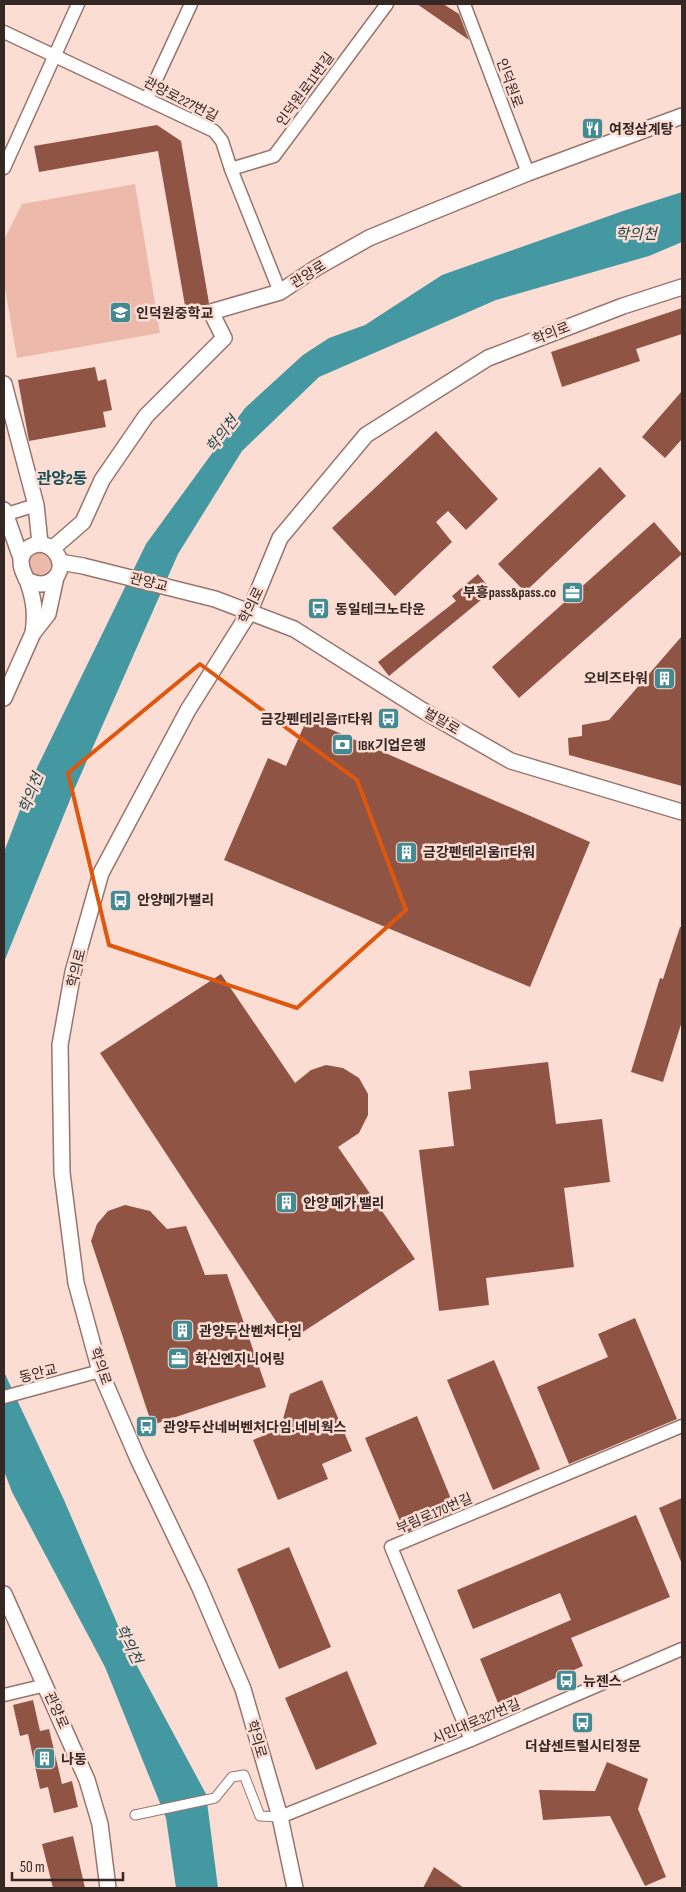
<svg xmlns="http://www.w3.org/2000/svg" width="686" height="1892" font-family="'Sofia Sans Condensed','Noto Sans KR',sans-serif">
<rect width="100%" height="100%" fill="#fcddd4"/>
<!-- green -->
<g fill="#edb9aa">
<polygon points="135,184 160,333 17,358 4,282 4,240 22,204"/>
<circle cx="40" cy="564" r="11"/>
</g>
<!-- water -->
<g fill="#4398a2">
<polygon points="682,192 682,242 649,256 496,300 319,377 242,451 178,554 74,790 4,962 4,852 32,778 146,544 245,408 303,355 329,338 365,325 442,275 623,211"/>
<polygon points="4,1372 64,1500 129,1651 206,1794 218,1888 176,1888 166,1818 105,1667 12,1492 4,1471"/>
</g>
<!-- building -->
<g fill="#8f5444">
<polygon points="417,4 443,4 459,14 469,40"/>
<polygon points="157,125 181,141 209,303 204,306 202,314 187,317 158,151 39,172 34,146"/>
<polygon points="682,308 682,334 636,349 640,361 562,387 551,352"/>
<polygon points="95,367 98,381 106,379 112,410 103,412 106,427 29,441 18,380"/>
<polygon points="682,391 682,439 665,458 642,437"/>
<polygon points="436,431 498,499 466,530 448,511 436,522 452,542 395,596 332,528"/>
<polygon points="600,467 626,496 525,592 498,564"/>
<polygon points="654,522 682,554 519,698 492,667"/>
<polygon points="478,574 492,591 389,676 378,662 456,601 452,596"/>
<polygon points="682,636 682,786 569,755 568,738 582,736 582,725 609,720"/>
<polygon points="307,719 590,842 530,987 224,860 268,758 286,766"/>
<polygon points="680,927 682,927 682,1021 663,1082 631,1072 660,978 663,979"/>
<polygon points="221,974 295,1083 311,1070 326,1065 343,1068 359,1078 368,1094 368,1115 359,1133 338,1147 415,1259 289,1341 100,1053"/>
<polygon points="548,1062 556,1124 602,1119 610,1182 564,1188 574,1267 486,1278 489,1305 439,1311 419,1150 454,1146 448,1092 471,1089 469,1071"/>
<polygon points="125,1205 150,1211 167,1229 186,1226 205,1275 227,1274 266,1387 152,1425 91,1241 97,1224 108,1211"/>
<polygon points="635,1318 677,1419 569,1464 537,1387 608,1357 598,1334"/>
<polygon points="494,1360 540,1469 493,1490 447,1380"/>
<polygon points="322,1380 352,1451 322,1464 328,1479 278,1500 253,1440 280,1429 281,1430 286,1426 283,1419 290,1394"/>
<polygon points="417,1416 456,1511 405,1533 365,1438"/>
<polygon points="682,1498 682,1564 659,1508"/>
<polygon points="636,1515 670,1597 571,1638 583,1666 498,1703 480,1659 571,1620 560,1593 473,1629 457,1590"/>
<polygon points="289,1547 331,1647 279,1669 237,1569"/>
<polygon points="347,1671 377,1744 316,1770 285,1698"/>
<polygon points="33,1700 40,1731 49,1729 62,1784 72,1781 78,1807 54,1813 48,1787 40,1789 28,1734 20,1736 13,1705"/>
<polygon points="607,1762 648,1779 638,1809 666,1877 645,1886 610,1816 543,1820 539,1790 595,1791"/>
<polygon points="73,1836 85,1888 53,1888 42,1844"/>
<polygon points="434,1867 464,1888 423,1888"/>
</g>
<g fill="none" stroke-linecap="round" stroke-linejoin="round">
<defs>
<polyline id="pedestrian" points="135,1815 215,1798 232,1777 244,1775 260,1816 280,1817"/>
<g id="minor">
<polyline points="464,4 528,173"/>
<polyline points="4,32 214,131 222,141 231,169 280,292"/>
<polyline points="147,99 191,4"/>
<polyline points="4,168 78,4"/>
<polyline points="231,169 274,156 387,4"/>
<polyline points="4,515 36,505"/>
<polyline points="4,1397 100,1371"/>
<polyline points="4,1695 46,1685"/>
<polyline points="471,1740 391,1547 682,1426"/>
<polyline points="280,1817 471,1740 682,1649"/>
</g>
<g id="tertiary">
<polyline points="4,384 36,505 40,543"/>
<polyline points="4,510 21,558"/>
<polyline points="53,548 83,522 102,480 146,416 224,338 211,312 280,292 316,268 369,238 427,214 528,173 682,116"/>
<polyline points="60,562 83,566 215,599 294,629 422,710 511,761 682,812"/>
<path d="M26,579C34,584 43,586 51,581C74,566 49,532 27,549C23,552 21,557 21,562C21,570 24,573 27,580C34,599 36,613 33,633"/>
<polyline points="4,698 33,633 48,614 56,577"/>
<polyline points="4,1594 87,1780 100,1824 108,1888"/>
<polyline points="295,1888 280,1817 243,1689 199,1586 138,1459 100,1371 76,1283 62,1173 60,1045 73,972 101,873 188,710 249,613 280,538 366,435 488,358 623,306 682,287"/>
</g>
</defs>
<!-- pedestrian casing -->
<use href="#pedestrian" stroke="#98756c" stroke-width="11"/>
<!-- minor casing -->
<use href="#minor" stroke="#98756c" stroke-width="15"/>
<!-- tertiary casing -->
<use href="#tertiary" stroke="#98756c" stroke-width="18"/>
<!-- pedestrian -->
<use href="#pedestrian" stroke="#fff" stroke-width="9"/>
<!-- minor -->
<use href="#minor" stroke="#fff" stroke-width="12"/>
<!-- tertiary -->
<use href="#tertiary" stroke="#fff" stroke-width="15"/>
</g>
<!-- marked area -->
<path fill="none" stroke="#df560d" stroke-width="4" stroke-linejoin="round" d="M200,664L357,780L406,910L297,1008L109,945L68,773Z"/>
<!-- icons -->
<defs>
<symbol id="restaurant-square" viewBox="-11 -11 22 22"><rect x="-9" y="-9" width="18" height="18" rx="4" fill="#448a93" stroke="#fcddd4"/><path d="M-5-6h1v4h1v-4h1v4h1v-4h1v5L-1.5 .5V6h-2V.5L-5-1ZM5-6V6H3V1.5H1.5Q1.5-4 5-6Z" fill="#fff"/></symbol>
<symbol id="school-square" viewBox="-11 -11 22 22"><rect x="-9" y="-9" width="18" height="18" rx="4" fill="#448a93" stroke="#fcddd4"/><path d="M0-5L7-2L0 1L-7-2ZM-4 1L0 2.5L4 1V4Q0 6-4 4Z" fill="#fff"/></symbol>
<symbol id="office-square" viewBox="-11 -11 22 22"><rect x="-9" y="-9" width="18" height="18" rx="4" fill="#448a93" stroke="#fcddd4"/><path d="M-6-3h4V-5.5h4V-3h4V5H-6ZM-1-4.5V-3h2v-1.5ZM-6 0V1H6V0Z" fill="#fff"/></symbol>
<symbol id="bus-square" viewBox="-11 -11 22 22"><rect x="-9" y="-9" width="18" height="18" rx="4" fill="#448a93" stroke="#fcddd4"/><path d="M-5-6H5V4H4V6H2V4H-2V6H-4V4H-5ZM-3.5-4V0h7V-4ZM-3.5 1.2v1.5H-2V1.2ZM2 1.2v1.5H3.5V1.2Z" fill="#fff"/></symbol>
<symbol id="building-square" viewBox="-11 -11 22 22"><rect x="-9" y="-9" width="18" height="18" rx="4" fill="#448a93" stroke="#fcddd4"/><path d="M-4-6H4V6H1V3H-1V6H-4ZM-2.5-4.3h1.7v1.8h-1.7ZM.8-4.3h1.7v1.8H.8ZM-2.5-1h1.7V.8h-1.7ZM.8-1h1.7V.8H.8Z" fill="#fff"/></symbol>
<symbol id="bank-square" viewBox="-11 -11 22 22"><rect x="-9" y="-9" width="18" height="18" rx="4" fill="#448a93" stroke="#fcddd4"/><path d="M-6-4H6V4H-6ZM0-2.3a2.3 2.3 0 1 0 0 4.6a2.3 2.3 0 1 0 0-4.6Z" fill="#fff"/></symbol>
</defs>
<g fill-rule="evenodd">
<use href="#restaurant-square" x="580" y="116" width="25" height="25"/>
<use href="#school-square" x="108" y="300" width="25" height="25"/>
<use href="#office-square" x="560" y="580" width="25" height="25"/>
<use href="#bus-square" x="306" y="596" width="25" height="25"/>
<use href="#building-square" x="652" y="666" width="25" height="25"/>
<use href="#bus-square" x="376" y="706" width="25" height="25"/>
<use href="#bank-square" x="330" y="732" width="25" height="25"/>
<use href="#building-square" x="394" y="840" width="25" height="25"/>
<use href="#bus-square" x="108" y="888" width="25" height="25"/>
<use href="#building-square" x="274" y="1190" width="25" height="25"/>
<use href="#building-square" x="170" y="1318" width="25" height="25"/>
<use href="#office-square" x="166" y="1346" width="25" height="25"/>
<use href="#bus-square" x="134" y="1414" width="25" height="25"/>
<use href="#bus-square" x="554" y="1668" width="25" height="25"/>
<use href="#bus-square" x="570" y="1710" width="25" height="25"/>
<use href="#building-square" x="32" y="1746" width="25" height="25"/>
</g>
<g text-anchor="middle" stroke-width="5" stroke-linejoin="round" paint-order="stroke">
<!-- street labels -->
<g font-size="14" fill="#352723" stroke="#fcddd4">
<text transform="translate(510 83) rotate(70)" y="5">인덕원로</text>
<text transform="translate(305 89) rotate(-54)" y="5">인덕원로11번길</text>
<text transform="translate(181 99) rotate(27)" y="5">관양로227번길</text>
<text transform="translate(308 274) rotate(-32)" y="5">관양로</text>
<text transform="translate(551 333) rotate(-21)" y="5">학의로</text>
<text transform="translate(149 582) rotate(14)" y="5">관양교</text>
<text transform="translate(251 605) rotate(-64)" y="5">학의로</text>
<text transform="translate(442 721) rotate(30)" y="5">벌말로</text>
<text transform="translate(76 968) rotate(-76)" y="5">학의로</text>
<text transform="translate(101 1366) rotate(71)" y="5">학의로</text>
<text transform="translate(38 1373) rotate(-14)" y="5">동안교</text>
<text transform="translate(434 1513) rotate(-23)" y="5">부림로170번길</text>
<text transform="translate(57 1710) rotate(66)" y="5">관양로</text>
<text transform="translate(476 1721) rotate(-23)" y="5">시민대로327번길</text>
<text transform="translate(257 1739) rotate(74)" y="5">학의로</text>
</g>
<!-- poi labels -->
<g font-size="14" font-weight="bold" fill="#352723" stroke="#fcddd4" text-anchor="start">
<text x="609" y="134">여정삼계탕</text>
<text x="136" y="318">인덕원중학교</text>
<text x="556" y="597" text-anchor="end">부흥pass&amp;pass.co</text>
<text x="335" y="614">동일테크노타운</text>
<text x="648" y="683" text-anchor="end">오비즈타워</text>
<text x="373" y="724" text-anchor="end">금강펜테리음IT타워</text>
<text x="358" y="750">IBK기업은행</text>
<text x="423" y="857">금강펜테리움IT타워</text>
<text x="137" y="905">안양메가밸리</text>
<text x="303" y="1208">안양 메가 밸리</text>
<text x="199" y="1336">관양두산벤처다임</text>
<text x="195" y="1364">화신엔지니어링</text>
<text x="163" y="1432">관양두산네버벤처다임.네비웍스</text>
<text x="583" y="1686">뉴젠스</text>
<text x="583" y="1751" text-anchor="middle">더샵센트럴시티정문</text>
<text x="61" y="1764">나동</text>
</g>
<!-- water labels -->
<g font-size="15" font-style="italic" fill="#1d454a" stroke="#fcddd4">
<text x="636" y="239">학의천</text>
<text transform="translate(222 434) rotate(-52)" y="5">학의천</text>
<text transform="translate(31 793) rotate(-69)" y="5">학의천</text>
<text transform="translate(129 1644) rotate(64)" y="5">학의천</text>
</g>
<!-- quarter labels -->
<g font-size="16" font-weight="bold" fill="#114e55" stroke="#fcddd4">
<text x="62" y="484">관양2동</text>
</g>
</g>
<!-- border -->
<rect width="686" height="1892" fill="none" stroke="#352723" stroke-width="10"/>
<!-- scale -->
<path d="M12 1872v8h111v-8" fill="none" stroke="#352723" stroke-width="2.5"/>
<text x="20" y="1872" font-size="15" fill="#352723" stroke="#fcddd4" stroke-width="4" paint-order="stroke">50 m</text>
</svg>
